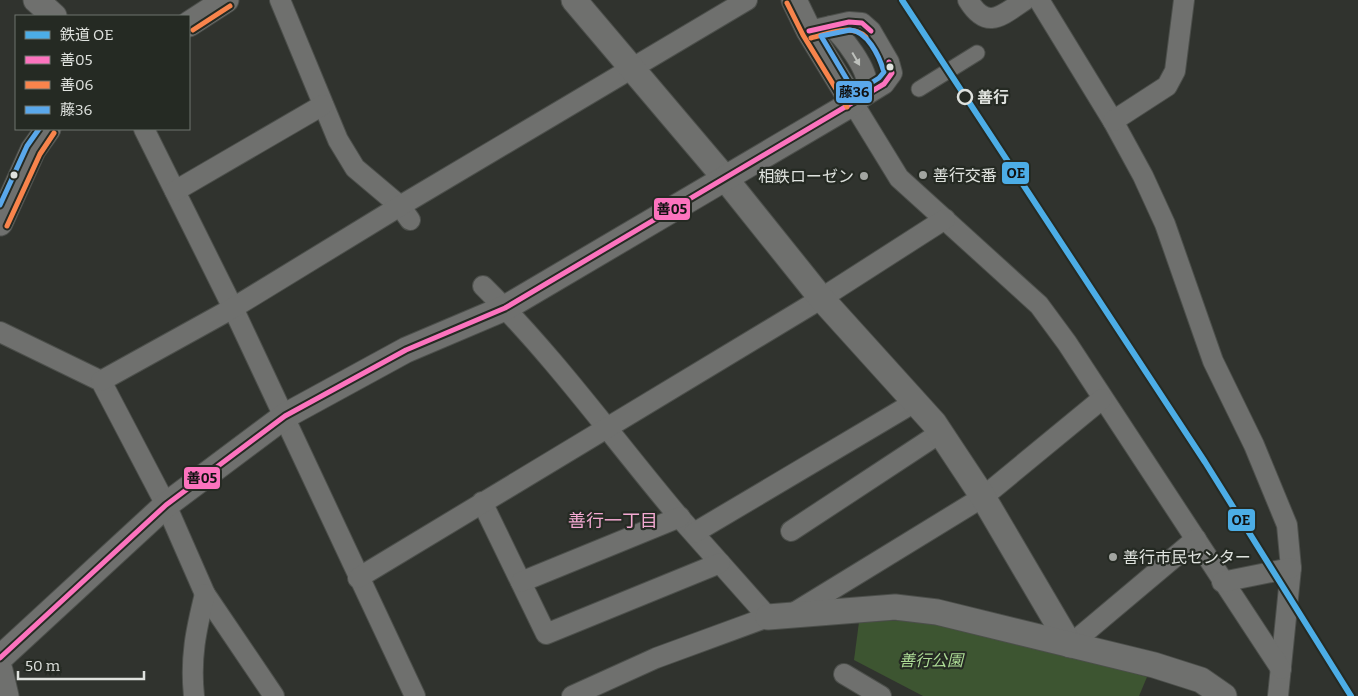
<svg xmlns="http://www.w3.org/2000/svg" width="1358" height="696" font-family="Bitter,'Noto Sans JP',serif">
<rect width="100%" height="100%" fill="#30332e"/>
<!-- green -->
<polygon fill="#3d5531" points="915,620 1006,636 1147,677 1139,696 923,696 854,660 859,622"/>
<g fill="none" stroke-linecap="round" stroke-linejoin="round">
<defs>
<polyline id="pedestrian" points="919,89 977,53"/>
<g id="minor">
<polyline points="280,0 338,140 355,168 400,206 410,220"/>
<path d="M968,0C987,31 1001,16 1025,0"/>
<polyline points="1039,0 1113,121 1143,176 1165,224 1213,361 1254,445 1287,525 1291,568 1278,696"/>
<path d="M831,26C843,37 868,68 867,86C867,89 864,93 863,97"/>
<polyline points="809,31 849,22 862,23 871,31 889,62 892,73 884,84 853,103 899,178 1039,305 1067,343 1281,669"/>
<polyline points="1113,121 1167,86 1175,71 1184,0"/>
<polyline points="144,129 233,308 415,696"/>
<polyline points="175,191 323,105"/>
<path d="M483,286C555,357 615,441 680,518C709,551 739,584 768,617L656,658L572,696"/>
<polyline points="0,332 101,381 166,505 205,594 274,696"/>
<polyline points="101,381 233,308 400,206 747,0"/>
<polyline points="482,502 546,634 720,563"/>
<polyline points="791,531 940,433"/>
<polyline points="694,533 915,402"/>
<polyline points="358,578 814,303 945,219"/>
<polyline points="521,582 680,517"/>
<polyline points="1222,582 1291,568"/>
<polyline points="792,614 983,497 1102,399"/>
<polyline points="1070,645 1196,539"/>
<polyline points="844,674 881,696"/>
<path d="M194,696C190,658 196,630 205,594"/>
</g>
<g id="tertiary">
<polyline points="36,0 54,16"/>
<polyline points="574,0 724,177 821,298 934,423 983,497 1070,645"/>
<polyline points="189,24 226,0"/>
<polyline points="0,223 33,150 48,129"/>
<polyline points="768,617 895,607 937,612 1154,665 1201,680 1224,696"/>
<polyline points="0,658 166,505 285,416 406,350 505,308 853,103 809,31 794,0"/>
<polyline points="0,670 6,696"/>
</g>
</defs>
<!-- pedestrian casing -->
<use href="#pedestrian" stroke="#4c4f4b" stroke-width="17"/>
<!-- minor casing -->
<use href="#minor" stroke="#4c4f4b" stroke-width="22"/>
<!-- tertiary casing -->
<use href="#tertiary" stroke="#4c4f4b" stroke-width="27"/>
<!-- pedestrian -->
<use href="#pedestrian" stroke="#6f706e" stroke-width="15"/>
<!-- minor -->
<use href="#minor" stroke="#6f706e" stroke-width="20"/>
<!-- tertiary -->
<use href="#tertiary" stroke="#6f706e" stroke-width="25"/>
<defs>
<g id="bus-1">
<polyline points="809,31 849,22 862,23 871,31"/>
<polyline points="0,658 166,505 285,416 406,350 505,308 884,84 892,73 889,62"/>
</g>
<g id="bus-2">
<polyline points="787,3 803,35 847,107"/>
<polyline points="193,30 230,6"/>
<path d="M811,38C828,34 851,23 866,37"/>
<polyline points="7,226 40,154 54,133"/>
</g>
<g id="bus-3">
<path d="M850,30C867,31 879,55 884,72L879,78L855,93L821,36Z"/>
<polyline points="0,205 27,146 39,129"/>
</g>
</defs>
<!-- bus-1 casing -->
<use href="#bus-1" stroke="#252a23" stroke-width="9"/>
<!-- bus-2 casing -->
<use href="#bus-2" stroke="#252a23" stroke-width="9"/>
<!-- bus-3 casing -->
<use href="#bus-3" stroke="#252a23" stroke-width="9"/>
<!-- bus-1 -->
<use href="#bus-1" stroke="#fc73be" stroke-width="5"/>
<!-- bus-2 -->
<use href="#bus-2" stroke="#f8844c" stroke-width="5"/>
<!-- bus-3 -->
<use href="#bus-3" stroke="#5aa8eb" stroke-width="5"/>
<defs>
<polyline id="rail-1" points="902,0 1205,462 1351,696"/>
</defs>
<!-- rail-1 casing -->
<use href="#rail-1" stroke="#252a23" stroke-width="10"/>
<!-- rail-1 -->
<use href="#rail-1" stroke="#4cade6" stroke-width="6"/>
</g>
<!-- one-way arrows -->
<defs><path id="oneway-solid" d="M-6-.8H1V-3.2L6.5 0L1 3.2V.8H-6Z" transform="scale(1.25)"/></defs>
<use fill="#bdc0bc" href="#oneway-solid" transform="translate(856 59) rotate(60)"/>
<!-- markers -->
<g fill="#dfe2de" stroke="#252a23" stroke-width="2">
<circle cx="890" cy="67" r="4.5"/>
<circle cx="14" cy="175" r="4.5"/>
</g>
<circle fill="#252a23" stroke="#dfe2de" stroke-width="2.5" cx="965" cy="97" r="7"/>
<g fill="#a2a5a0" stroke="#252a23" stroke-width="2">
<circle cx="923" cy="175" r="5"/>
<circle cx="864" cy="176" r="5"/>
<circle cx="1113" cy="557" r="5"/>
</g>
<g text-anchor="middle" stroke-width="4.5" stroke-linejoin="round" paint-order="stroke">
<!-- stop labels -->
<g font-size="16" font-weight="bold" fill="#dfe2de" stroke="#252a23" text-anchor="start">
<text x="977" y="103">善行</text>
</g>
<!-- poi labels -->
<g font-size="16" fill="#dfe2de" stroke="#252a23" text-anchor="start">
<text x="933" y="181">善行交番</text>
<text x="854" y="182" text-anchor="end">相鉄ローゼン</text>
<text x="1123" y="563">善行市民センター</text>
</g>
<!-- park labels -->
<g font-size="16" font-style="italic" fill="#acda95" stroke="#252a23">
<text x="931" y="666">善行公園</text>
</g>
<!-- neighbourhood labels -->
<g font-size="18" fill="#f3a9d1" stroke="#252a23">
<text x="613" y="527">善行一丁目</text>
</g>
</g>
<g stroke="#252a23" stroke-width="2">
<rect x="835" y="80" width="38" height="24" rx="5" fill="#5aa8eb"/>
<rect x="1001" y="161" width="29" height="24" rx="5" fill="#4cade6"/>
<rect x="653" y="197" width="38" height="24" rx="5" fill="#fc73be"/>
<rect x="183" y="466" width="38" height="24" rx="5" fill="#fc73be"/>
<rect x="1227" y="508" width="29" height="24" rx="5" fill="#4cade6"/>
</g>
<g font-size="14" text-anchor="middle" font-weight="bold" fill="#111">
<text x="854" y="97">藤36</text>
<text x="1016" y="178">OE</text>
<text x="672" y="214">善05</text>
<text x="202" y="483">善05</text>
<text x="1241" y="525">OE</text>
</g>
<!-- legend -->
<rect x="15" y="15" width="175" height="115" fill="#252a23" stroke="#6f746e"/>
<rect x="25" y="31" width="25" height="8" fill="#4cade6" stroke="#6f746e"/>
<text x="60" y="40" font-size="15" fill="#dfe2de">鉄道 OE</text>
<rect x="25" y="56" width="25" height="8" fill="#fc73be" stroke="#6f746e"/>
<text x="60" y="65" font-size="15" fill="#dfe2de">善05</text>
<rect x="25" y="81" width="25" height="8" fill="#f8844c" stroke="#6f746e"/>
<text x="60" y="90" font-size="15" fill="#dfe2de">善06</text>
<rect x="25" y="106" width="25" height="8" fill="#5aa8eb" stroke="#6f746e"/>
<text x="60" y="115" font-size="15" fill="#dfe2de">藤36</text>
<!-- scale -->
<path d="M18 671v8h126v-8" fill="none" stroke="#dfe2de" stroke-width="2.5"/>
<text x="25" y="671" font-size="15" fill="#dfe2de" stroke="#252a23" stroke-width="4" paint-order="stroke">50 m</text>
</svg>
